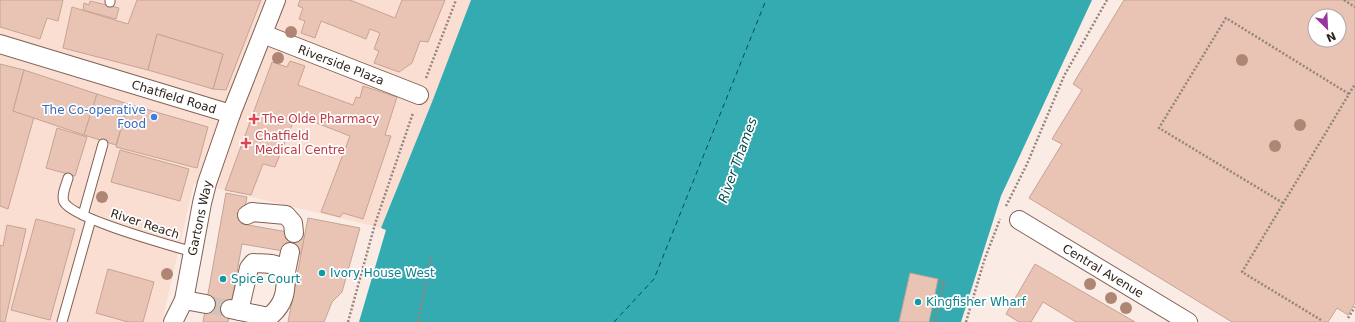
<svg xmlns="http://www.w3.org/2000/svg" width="1355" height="322" font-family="'DejaVu Sans',sans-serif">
<rect width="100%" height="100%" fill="#fbebe5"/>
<!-- built -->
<polygon fill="#faded2" points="0,0 471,0 432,102 381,228 194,183 162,322 0,322"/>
<!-- water -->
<polygon fill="#33abb1" points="471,0 1092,0 1001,196 961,322 359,322 386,230 381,228 432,102"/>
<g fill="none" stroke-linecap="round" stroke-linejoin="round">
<!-- ferry -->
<polyline stroke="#044d50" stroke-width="1" stroke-dasharray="5 4" stroke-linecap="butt" points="614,322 654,279 766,0"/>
</g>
<!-- building -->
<g fill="#e9c4b4" stroke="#c6a393" fill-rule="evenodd">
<polygon points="0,0 63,0 58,21 47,18 40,39 0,27"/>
<polygon points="137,0 261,0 226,90 213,89 223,54 157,34 148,70 63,48 72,7 128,24"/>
<polygon points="300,0 350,0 395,18 402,0 445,0 428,42 420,41 412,63 399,72 374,63 379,51 374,49 380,33 370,29 366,39 321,21 315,38 301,33 305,21 299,19 303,8 298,6"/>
<path d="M1124,0H1355V303L1348,315L1337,308L1328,322H1232L1029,198L1062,144L1052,139L1082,90L1073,84ZM1315,16H1339V40H1315Z"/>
<polygon points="90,1 119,8 116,19 83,10 84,3 89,5"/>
<polygon points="157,34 223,54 213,89 148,70"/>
<polygon points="290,61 305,66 298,85 353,105 356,97 360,98 363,86 397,97 385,135 391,136 363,219 343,213 340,217 321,212 350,136 296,115 275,167 263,164 251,195 225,190 272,62 287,67"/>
<polygon points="0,64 24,70 13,111 34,117 8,209 0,206"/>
<polygon points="24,70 97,94 84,135 13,111"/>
<polygon points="97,94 128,104 116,145 84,135"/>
<polygon points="128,104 208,127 197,168 116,147"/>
<polygon points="57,128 87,137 75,176 46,168"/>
<polygon points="120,150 189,169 180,201 111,182"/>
<polygon points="226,193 247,197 242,224 305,235 301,254 242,244 228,322 203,322"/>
<polygon points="308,218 360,228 342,292 332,302 324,322 288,322"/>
<polygon points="36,219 75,229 50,320 11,310"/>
<polygon points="7,225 26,229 5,322 4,322 0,321 0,245 3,246"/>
<polygon points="1035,264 1135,322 1076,322 1043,302 1031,322 1019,322 1006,314"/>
<polygon points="108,269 154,282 143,322 128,322 96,313"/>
<polygon points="910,273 938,279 929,322 899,322"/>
</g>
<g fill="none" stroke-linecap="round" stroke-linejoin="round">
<!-- street-tunnel -->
<polyline stroke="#d2c3bd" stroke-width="18" stroke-dasharray="18 9" stroke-linecap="butt" points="206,304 230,309"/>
<defs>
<g id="lane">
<polyline points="110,2 110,0"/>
<path d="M68,178C66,186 61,195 64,202C73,219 170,245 193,252"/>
<polyline points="83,215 103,144"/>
<polyline points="62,322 91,219"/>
</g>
<g id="street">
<polyline points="263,34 419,95"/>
<polyline points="0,44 231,114 276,0"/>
<polyline points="247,215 252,212 286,215 293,223 294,233"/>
<polyline points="1019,220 1188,322"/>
<polyline points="286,272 290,252"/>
<polyline points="184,300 206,304"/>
<path d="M230,309L269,317C285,304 286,292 286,272C279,262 264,264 253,263L249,268L239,311"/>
<polyline points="173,322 184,300 202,203 207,183 231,114"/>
</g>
</defs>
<!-- lane casing -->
<use href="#lane" stroke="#826153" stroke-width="11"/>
<!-- street casing -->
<use href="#street" stroke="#826153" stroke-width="20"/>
<!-- path -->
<g stroke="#93847e" stroke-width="2.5" stroke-dasharray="2 2" stroke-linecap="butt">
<polyline points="1344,0 1355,7"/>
<polyline points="426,78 456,0"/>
<polyline points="1283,203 1159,128 1226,18 1349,94"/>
<polyline points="1006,206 1027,164 1064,76 1107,0"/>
<polyline points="1348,318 1355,307"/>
<polyline points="1321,320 1242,272 1355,84"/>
<polyline points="348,322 375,224 413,113"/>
<polyline points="418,322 431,257"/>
<polyline points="935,322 944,283 937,281"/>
<polyline points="966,322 984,261 1000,219"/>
</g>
<!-- lane -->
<use href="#lane" stroke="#fff" stroke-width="9"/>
<!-- street -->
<use href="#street" stroke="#fff" stroke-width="18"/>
</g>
<!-- trees -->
<g fill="#af8673">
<circle cx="291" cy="32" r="6"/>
<circle cx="278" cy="58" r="6"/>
<circle cx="1242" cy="60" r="6"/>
<circle cx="1300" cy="125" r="6"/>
<circle cx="1275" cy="146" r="6"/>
<circle cx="102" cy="197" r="6"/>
<circle cx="167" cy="274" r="6"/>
<circle cx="1090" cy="284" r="6"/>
<circle cx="1111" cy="298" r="6"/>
<circle cx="1126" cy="308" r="6"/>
</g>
<!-- markers -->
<circle fill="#3f7fe0" stroke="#fff" stroke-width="1.5" cx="154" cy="117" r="4"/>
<g fill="#e0444e" stroke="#fff" stroke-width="1.5">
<path d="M252 113h4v4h4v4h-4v4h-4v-4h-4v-4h4z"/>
<path d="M244 137h4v4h4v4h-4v4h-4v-4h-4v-4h4z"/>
</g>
<g fill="#0f9aa8" stroke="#fff" stroke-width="1.5">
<circle cx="322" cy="273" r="4"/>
<circle cx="223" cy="279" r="4"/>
<circle cx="918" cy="302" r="4"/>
</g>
<g text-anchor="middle" stroke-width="3.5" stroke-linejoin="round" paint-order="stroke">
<!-- street labels -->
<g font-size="12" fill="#30221c" stroke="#fff">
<text transform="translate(341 65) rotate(21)" y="4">Riverside Plaza</text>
<text transform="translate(174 97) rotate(17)" y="4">Chatfield Road</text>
<text transform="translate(200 218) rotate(-78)" y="4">Gartons Way</text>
<text transform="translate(145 224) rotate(18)" y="4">River Reach</text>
<text transform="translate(1103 271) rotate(31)" y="4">Central Avenue</text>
</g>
<!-- shop labels -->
<g font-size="12" fill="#366cbe" stroke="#fff" text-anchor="end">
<text x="146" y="114">The Co-operative<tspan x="146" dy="14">Food</tspan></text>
</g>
<!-- health labels -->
<g font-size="12" fill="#be3a42" stroke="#fff" text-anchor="start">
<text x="262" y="123">The Olde Pharmacy</text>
<text x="255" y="140">Chatfield<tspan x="255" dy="14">Medical Centre</tspan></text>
</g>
<!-- culture labels -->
<g font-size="12" fill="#0d838f" stroke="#fff" text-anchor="start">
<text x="330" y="277">Ivory House West</text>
<text x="231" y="283">Spice Court</text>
<text x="926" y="306">Kingfisher Wharf</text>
</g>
<!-- water labels -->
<g font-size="13" font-style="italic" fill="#044d50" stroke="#fff">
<text transform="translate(737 160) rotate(-70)" y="5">River Thames</text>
</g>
</g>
<!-- north arrow -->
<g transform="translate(1327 28) rotate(156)"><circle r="19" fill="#ffffff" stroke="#aca7a4"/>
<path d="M0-3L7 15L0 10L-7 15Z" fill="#97369d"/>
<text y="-6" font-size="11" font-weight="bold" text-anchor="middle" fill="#30221c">N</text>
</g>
</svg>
